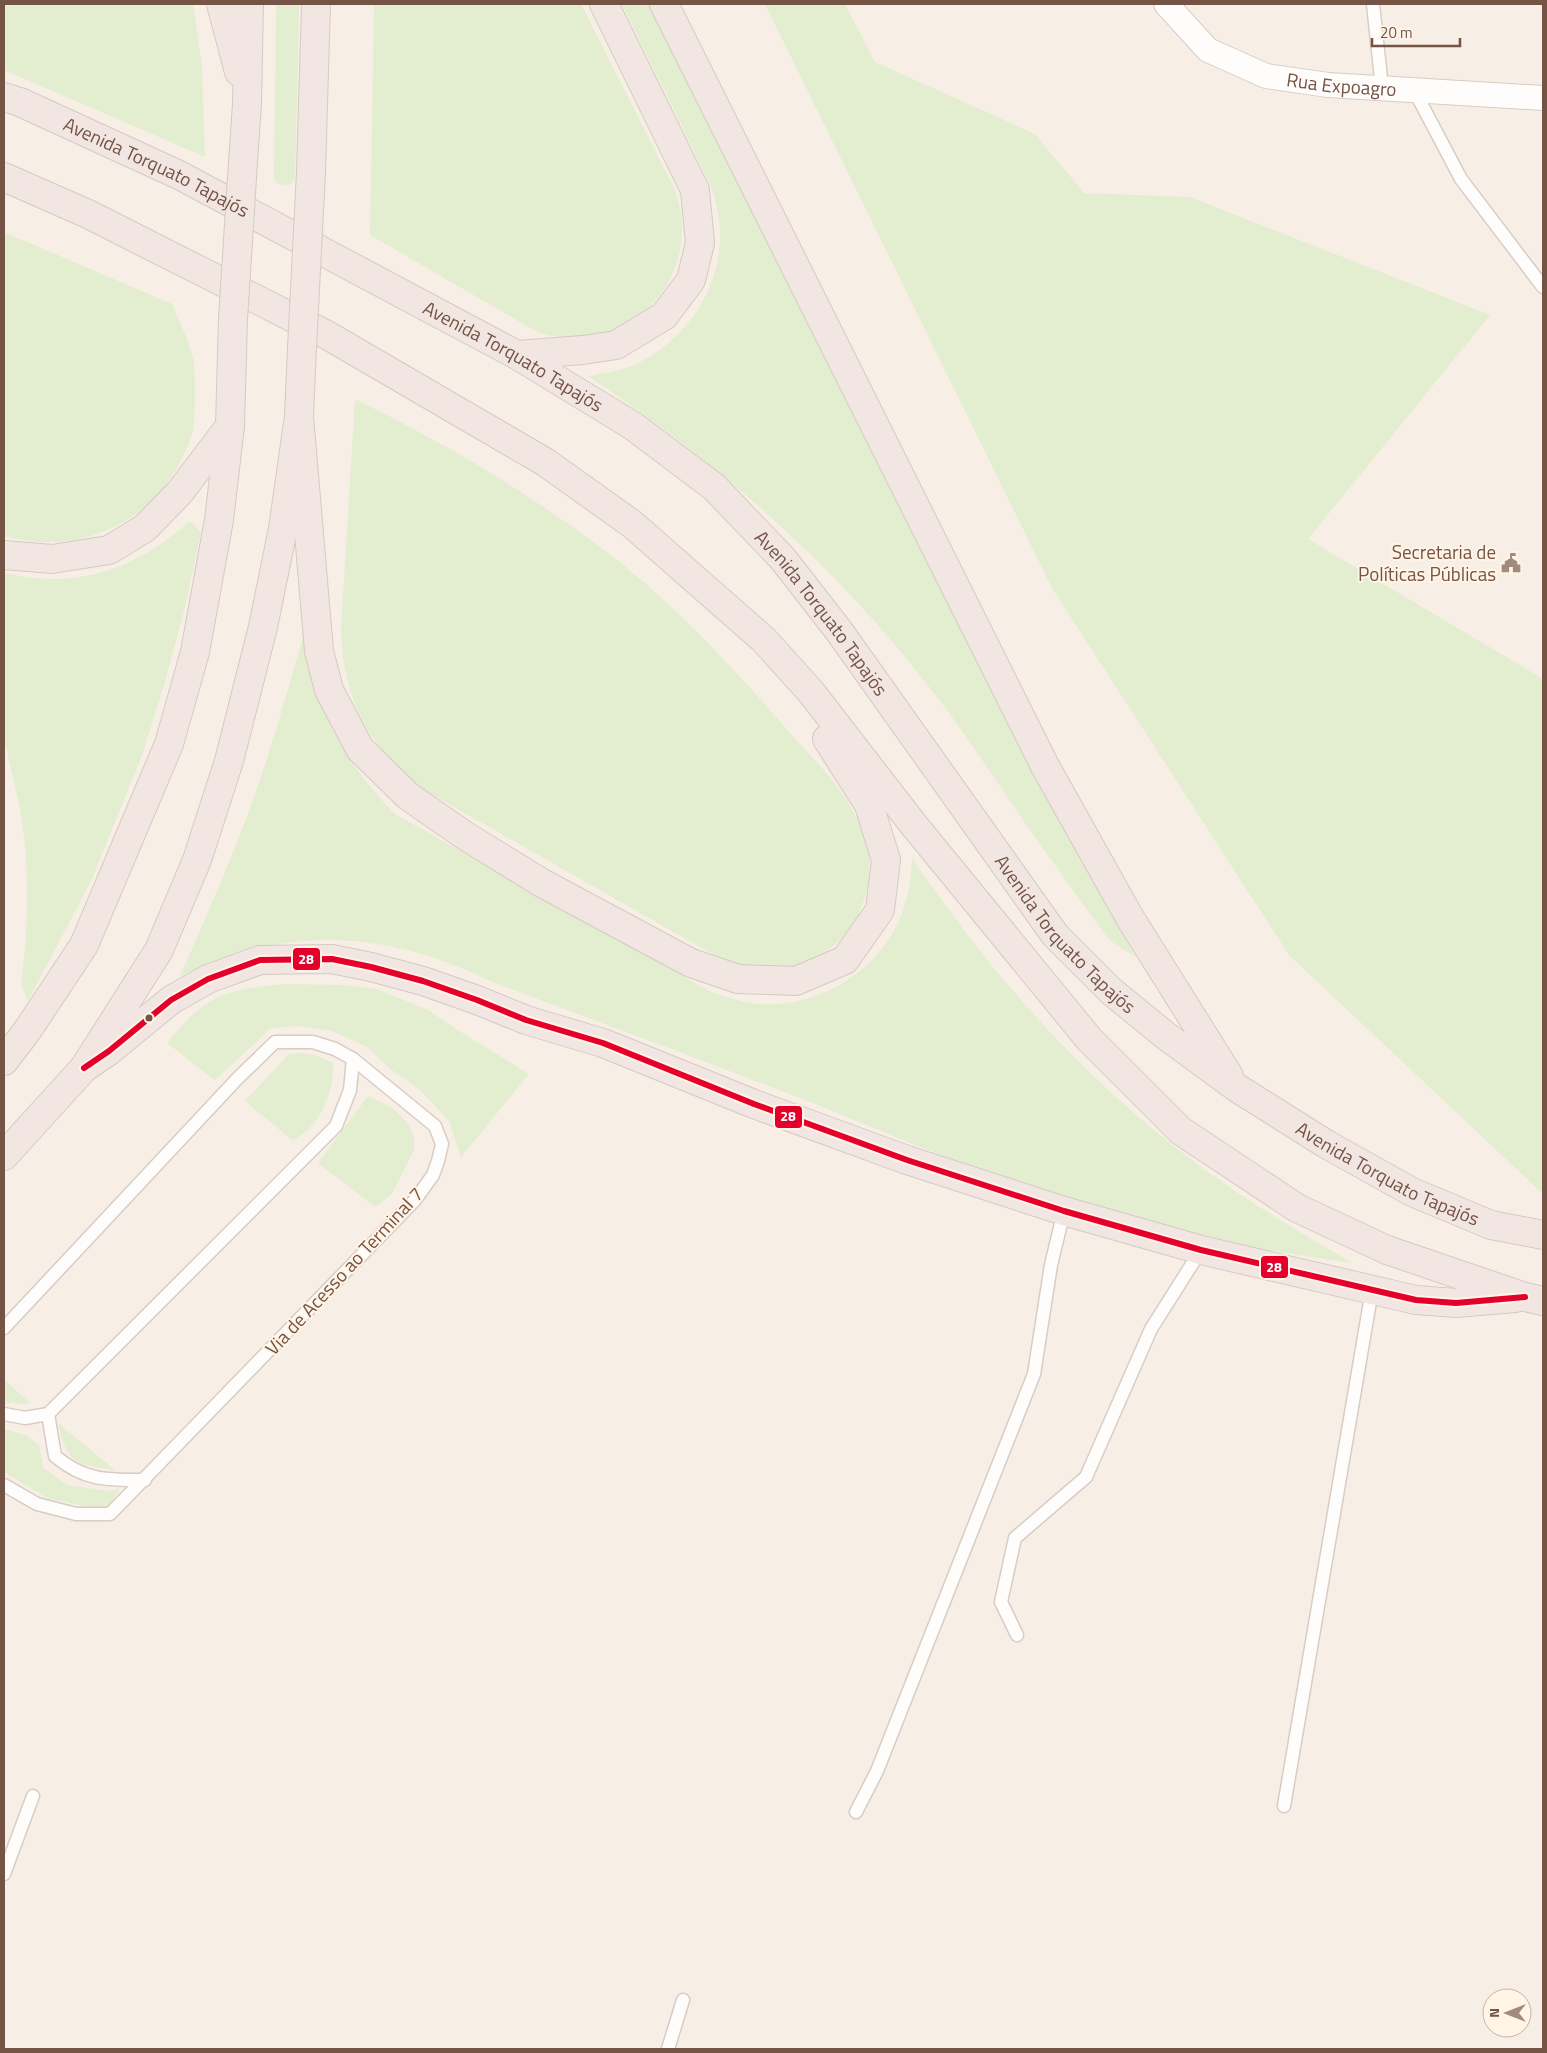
<svg xmlns="http://www.w3.org/2000/svg" width="1547" height="2053" font-family="'Titillium Web',sans-serif">
<rect width="100%" height="100%" fill="#f7efe6"/>
<!-- green -->
<g fill="#e3edcf">
<polygon points="4,4 193,4 202,67 205,157 4,70"/>
<path d="M276,4H299L295,179L291,184C282,185 277,186 274,177Z"/>
<path d="M374,4H581L674,188C678,201 683,214 682,229C682,285 638,336 581,339C566,339 553,336 539,333L370,235Z"/>
<path d="M622,4H649L1031,768L1135,956C1127,951 1118,947 1111,941C1105,936 1101,928 1096,922C1085,907 1074,892 1063,876C1020,819 983,758 940,701C843,572 722,465 588,376C605,373 621,371 636,364C686,340 721,289 720,233C720,218 716,203 712,188Z"/>
<polygon points="765,4 845,4 875,62 1035,134 1084,193 1190,197 1490,315 1308,539 1543,679 1543,1194 1289,955 1052,588"/>
<path d="M4,232L172,304C178,318 193,350 194,364C196,379 195,415 193,429C191,442 183,456 177,468C142,529 70,555 4,536Z"/>
<path d="M355,399C422,432 487,468 548,510C582,533 617,558 648,586C699,631 745,681 790,733C819,765 851,795 865,838C879,880 860,932 821,955C812,960 802,966 792,968C782,969 745,968 736,966C730,964 725,960 719,958L426,791C369,749 343,700 341,629Z"/>
<path d="M190,521L201,532L185,607L165,682L142,755L91,881L28,1001L21,984L26,940L27,897L26,852L20,809L4,738V573C78,590 134,570 190,521Z"/>
<path d="M303,637C315,709 344,762 395,814L713,993C727,997 742,1002 757,1004C816,1008 874,975 899,921C908,901 911,879 912,858C985,965 1068,1062 1170,1143C1227,1189 1290,1227 1353,1263C1225,1247 1097,1212 976,1168C920,1148 865,1124 810,1102C703,1060 595,1021 488,980C410,943 333,928 248,951C224,957 202,967 180,976C204,922 228,867 249,811C270,754 286,696 303,637Z"/>
<path d="M282,984L345,985L377,989L428,1010L456,1029L529,1074L461,1157L449,1121L421,1091L389,1068L367,1047L332,1031L299,1026L271,1028L215,1080L167,1043C181,1026 196,1008 216,998C236,988 261,987 282,984Z"/>
<path d="M303,1053L318,1056L333,1063C335,1081 326,1109 314,1123C309,1130 300,1135 293,1141L245,1101L289,1054Z"/>
<polygon points="368,1096 393,1108 408,1124 414,1136 414,1150 392,1194 375,1207 318,1163"/>
<polygon points="4,1378 4,1379 31,1404 4,1403"/>
<path d="M58,1423L116,1471C76,1462 68,1467 58,1423Z"/>
<polygon points="4,1429 25,1435 39,1445 43,1468 67,1485 107,1491 120,1489 107,1508 84,1506 47,1498 4,1472"/>
</g>
<g fill="none" stroke-linecap="round" stroke-linejoin="round">
<defs>
<g id="lane">
<polyline points="1373,4 1382,88"/>
<polyline points="1414,90 1461,179 1543,287"/>
<polyline points="4,1328 237,1079 275,1042 313,1042 335,1049 353,1059 435,1126 442,1144 438,1161 433,1175 415,1200 110,1514 76,1514 37,1504 4,1485"/>
<polyline points="4,1414 25,1418 48,1414 336,1126 350,1090 353,1059"/>
<path d="M48,1414L55,1456C84,1481 108,1480 145,1480"/>
<polyline points="1017,1635 1001,1602 1015,1538 1086,1477 1151,1329 1201,1250"/>
<polyline points="1284,1806 1372,1290"/>
<polyline points="856,1812 877,1771 1034,1374 1051,1265 1064,1211"/>
<polyline points="4,1874 33,1796"/>
<polyline points="668,2049 683,2000"/>
</g>
<g id="street">
<path id="s1" d="M1166,4L1208,50L1266,76L1328,85L1543,98"/>
</g>
<g id="highway">
<polyline points="221,4 239,72"/>
<polyline points="664,4 1045,766 1130,918 1229,1076"/>
<path id="s2" d="M4,97L20,102L179,175L517,355L633,426L714,487L783,559L839,631L1055,935L1111,991L1166,1036L1237,1088L1326,1144L1412,1192L1491,1225L1543,1235"/>
<polyline points="243,162 247,104 249,4"/>
<polyline points="311,172 316,4"/>
<polyline points="4,177 88,214 327,335 545,462 632,524 764,640 811,692 913,824 1089,1039 1181,1131 1297,1208 1387,1250 1525,1297 1543,1301"/>
<polyline points="517,355 583,350 616,345 664,316 691,280 700,243 695,190 604,4"/>
<polyline points="299,416 319,651 329,690 360,749 408,796 464,835 542,883 691,963 738,979 796,981 845,960 880,910 886,860 869,805 827,739"/>
<polyline points="4,555 52,559 109,550 145,528 180,492 230,426"/>
<polyline points="4,1061 27,1031 84,945 169,744 195,652 219,520 230,426 233,319"/>
<polyline points="84,1068 109,1051 171,1000 208,979 260,960 332,959 371,967 423,981 477,1000 526,1020 603,1043 754,1104 907,1160 1064,1211 1201,1250 1416,1300 1456,1303 1515,1298"/>
<polyline points="4,1156 84,1068 159,950 197,860 229,761 263,627 283,529 299,416 302,348"/>
</g>
</defs>
<!-- lane casing -->
<use href="#lane" stroke="#d8ccc4" stroke-width="15"/>
<!-- street casing -->
<use href="#street" stroke="#d8ccc4" stroke-width="26"/>
<!-- highway casing -->
<use href="#highway" stroke="#d5cac3" stroke-width="30"/>
<!-- lane -->
<use href="#lane" stroke="#fefdfb" stroke-width="12"/>
<!-- street -->
<use href="#street" stroke="#fefdfb" stroke-width="24"/>
<!-- highway -->
<use href="#highway" stroke="#f1e6e2" stroke-width="28"/>
<defs>
<g id="highway-bridge">
<polyline points="233,319 243,162"/>
<polyline points="302,348 311,172"/>
</g>
</defs>
<!-- highway-bridge casing -->
<use href="#highway-bridge" stroke="#d5cac3" stroke-width="30" stroke-linecap="butt"/>
<!-- highway-bridge -->
<use href="#highway-bridge" stroke="#f1e6e2" stroke-width="28"/>
<defs>
<polyline id="bus-1" points="84,1068 109,1051 171,1000 208,979 260,960 332,959 371,967 423,981 477,1000 526,1020 603,1043 754,1104 907,1160 1064,1211 1201,1250 1416,1300 1456,1303 1525,1297"/>
</defs>
<!-- bus-1 casing -->
<use href="#bus-1" stroke="#fff4e6" stroke-width="10"/>
<!-- bus-1 -->
<use href="#bus-1" stroke="#e4002b" stroke-width="6"/>
</g>
<!-- icons -->
<defs>
<symbol id="civic-bare" viewBox="-9 -9 18 18"><path d="M-.6-6.5H3V-4.5H.6V-3L4-1V1h2V6H-6V1h2V-1L-.6-3ZM-1.2 2.5V6h2.4V2.5Z" fill="#a28a7d" stroke="#fff4e6" stroke-width="2.5" paint-order="stroke"/></symbol>
</defs>
<g fill-rule="evenodd">
<use href="#civic-bare" x="1497" y="549" width="28" height="28"/>
</g>
<!-- markers -->
<circle fill="#755345" stroke="#fff4e6" stroke-width="2" cx="149" cy="1018" r="4.5"/>
<g text-anchor="middle" stroke-width="4" stroke-linejoin="round" paint-order="stroke">
<!-- street labels -->
<g font-size="19" fill="#755345" stroke="#fff4e6">
<text dy="7" stroke="none"><textPath href="#s1" startOffset="202">Rua Expoagro</textPath></text>
<text dy="7" stroke="none"><textPath href="#s2" startOffset="168">Avenida Torquato Tapajós</textPath></text>
<text dy="7" stroke="none"><textPath href="#s2" startOffset="572">Avenida Torquato Tapajós</textPath></text>
<text dy="7" stroke="none"><textPath href="#s2" startOffset="978">Avenida Torquato Tapajós</textPath></text>
<text dy="7" stroke="none"><textPath href="#s2" startOffset="1382">Avenida Torquato Tapajós</textPath></text>
<text dy="7" stroke="none"><textPath href="#s2" startOffset="1788">Avenida Torquato Tapajós</textPath></text>
<text transform="translate(344 1271) rotate(-47)" y="7">Via de Acesso ao Terminal 7</text>
</g>
<!-- poi labels -->
<g font-size="19" fill="#755345" stroke="#fff4e6" text-anchor="end">
<text x="1496" y="559">Secretaria de<tspan x="1496" dy="22">Políticas Públicas</tspan></text>
</g>
</g>
<g stroke="#fff4e6" stroke-width="2">
<rect x="292" y="947" width="29" height="24" rx="5" fill="#e4002b"/>
<rect x="774" y="1105" width="29" height="24" rx="5" fill="#e4002b"/>
<rect x="1260" y="1255" width="29" height="24" rx="5" fill="#e4002b"/>
</g>
<g font-size="14" text-anchor="middle" font-weight="bold" fill="#fff">
<text x="306" y="964">28</text>
<text x="788" y="1121">28</text>
<text x="1274" y="1272">28</text>
</g>
<!-- border -->
<rect width="1547" height="2053" fill="none" stroke="#755345" stroke-width="10"/>
<!-- north arrow -->
<g transform="translate(1507 2013) rotate(270)"><circle r="24" fill="#fff4e6" stroke="#c8b4a6"/>
<path d="M0-4L9 19L0 12L-9 19Z" fill="#a28a7d"/>
<text y="-8" font-size="14" font-weight="bold" text-anchor="middle" fill="#755345">N</text>
</g>
<!-- scale -->
<path d="M1372 38v8h88v-8" fill="none" stroke="#755345" stroke-width="2.5"/>
<text x="1380" y="38" font-size="15" fill="#755345" stroke="#fff4e6" stroke-width="4" paint-order="stroke">20 m</text>
</svg>
